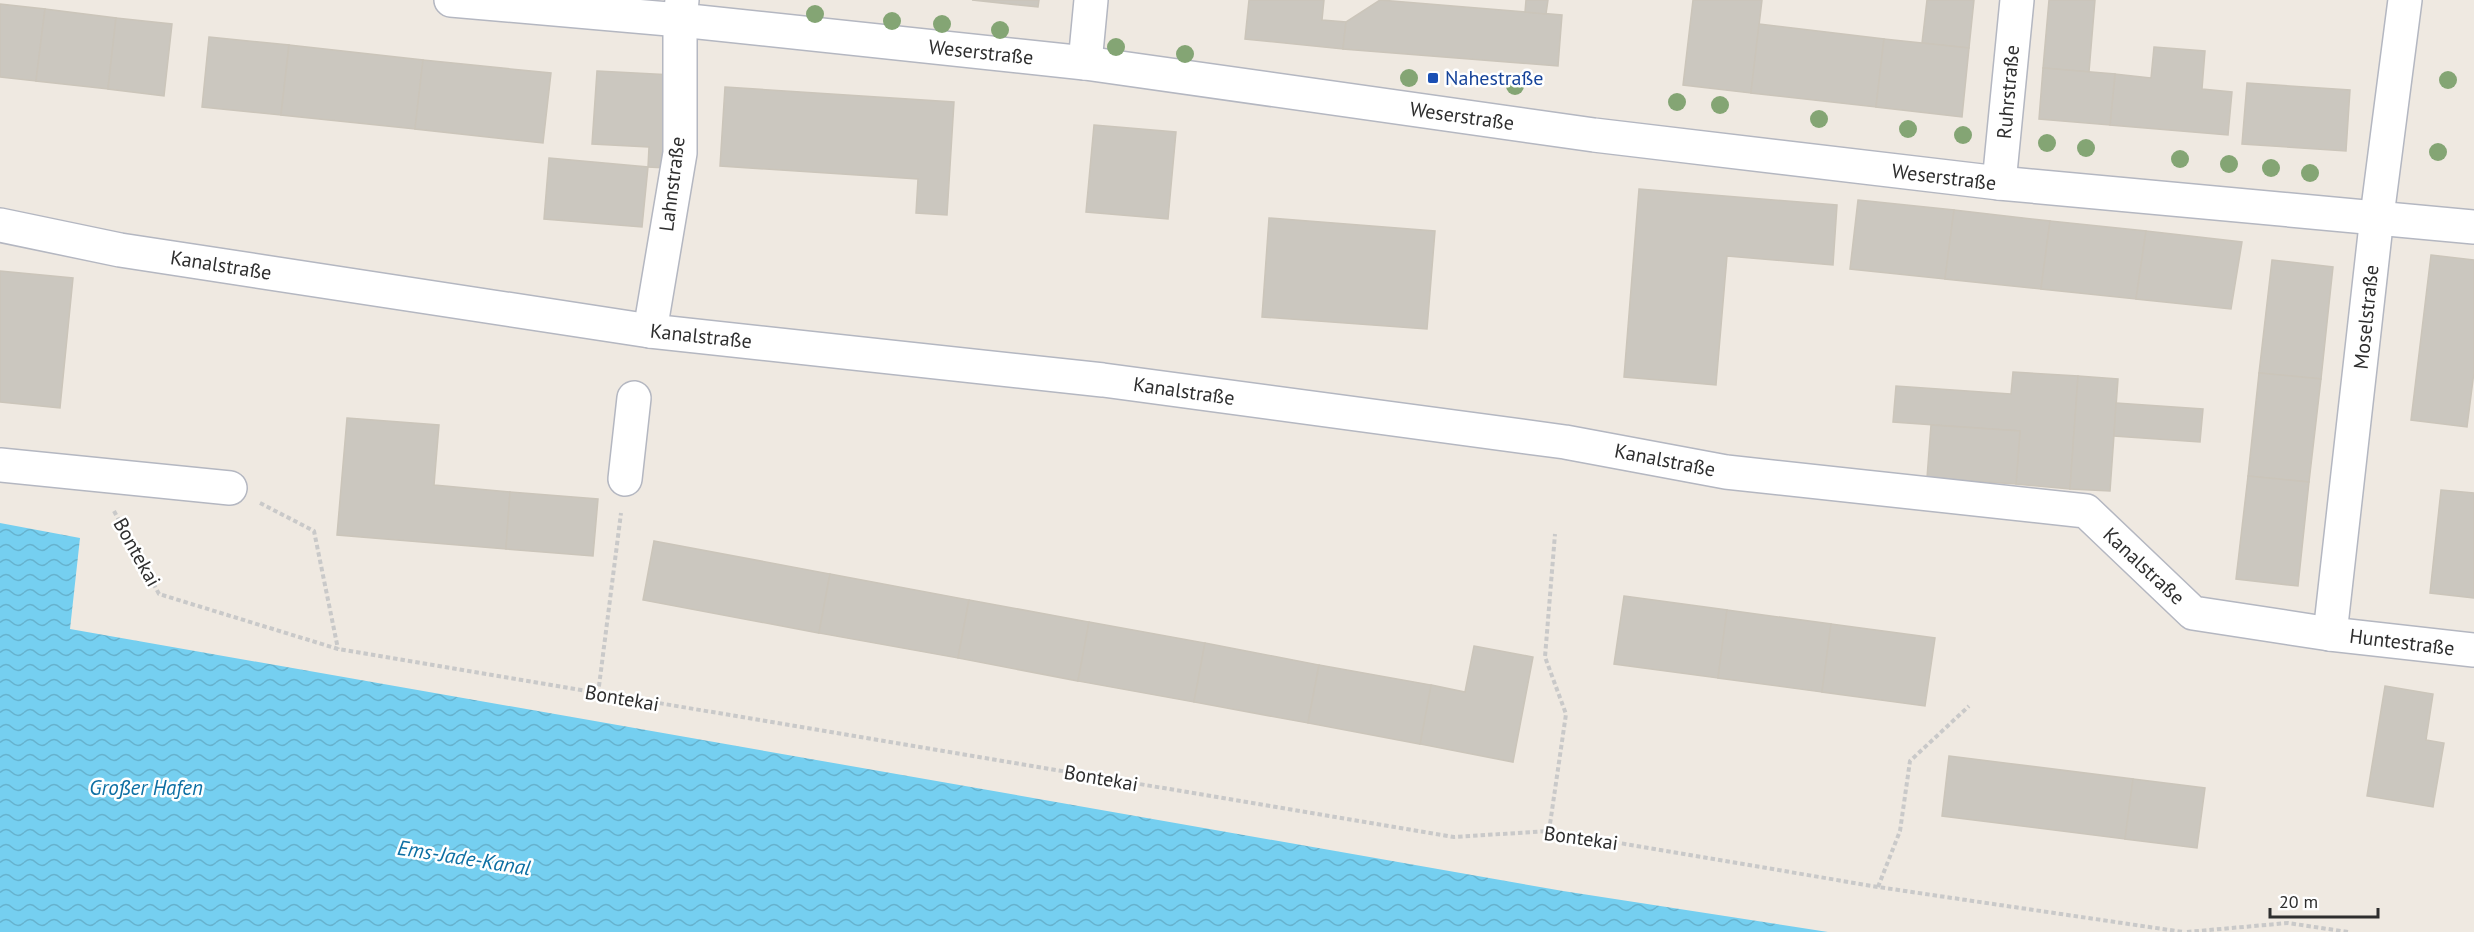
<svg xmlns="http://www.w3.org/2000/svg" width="2474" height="932" font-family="'PT Sans',sans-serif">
<defs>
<pattern id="water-waves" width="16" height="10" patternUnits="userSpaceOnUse" patternTransform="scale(1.5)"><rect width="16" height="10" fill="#75cff0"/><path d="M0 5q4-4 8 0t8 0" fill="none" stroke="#66b2ce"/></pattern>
</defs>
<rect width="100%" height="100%" fill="#efe9e1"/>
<!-- water -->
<polygon fill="url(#water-waves)" points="0,523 80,538 70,629 1563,891 1828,932 0,932"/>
<!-- building -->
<g fill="#cbc7bf" stroke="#cbc5ba" stroke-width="1.5">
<polygon points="972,0 1039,0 1038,7"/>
<polygon points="1249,0 1324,0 1322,20 1346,22 1343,49 1245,39"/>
<polygon points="1380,0 1562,15 1558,66 1343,49 1346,22"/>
<polygon points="1526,0 1548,0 1546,14 1525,12"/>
<polygon points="1693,0 1762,0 1751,93 1683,85"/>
<polygon points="1927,0 1974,0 1969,48 1922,43"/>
<polygon points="2049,0 2095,0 2089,72 2043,68"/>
<polygon points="0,4 45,9 36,81 0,77"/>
<polygon points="45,9 116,18 108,89 36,81"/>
<polygon points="116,18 172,24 164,96 108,89"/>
<polygon points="1759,24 1884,39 1876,107 1751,93"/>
<polygon points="209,37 289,45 281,115 202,107"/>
<polygon points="1884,39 1969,48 1962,117 1876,107"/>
<polygon points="289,45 423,60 415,129 281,115"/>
<polygon points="2154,47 2205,51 2202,89 2232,92 2228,135 2110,125 2115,74 2151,78"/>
<polygon points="423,60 551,73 543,143 415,129"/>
<polygon points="2043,68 2115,74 2110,125 2039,119"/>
<polygon points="597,71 673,75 667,168 648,167 649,147 592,144"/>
<polygon points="2247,83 2350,90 2346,151 2242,144"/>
<polygon points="725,87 954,102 947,215 916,213 918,179 720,166"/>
<polygon points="1094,125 1176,132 1168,219 1086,212"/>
<polygon points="549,158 648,167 642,227 544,219"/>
<polygon points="1639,189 1837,205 1833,265 1727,256 1716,385 1624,377"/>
<polygon points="1858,200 1954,210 1945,279 1850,269"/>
<polygon points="1954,210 2050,221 2041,289 1945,279"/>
<polygon points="1269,218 1435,231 1427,329 1262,317"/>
<polygon points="2050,221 2146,231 2136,299 2041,289"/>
<polygon points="2146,231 2242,242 2231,309 2136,299"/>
<polygon points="2431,255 2474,260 2474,372 2467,427 2411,420"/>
<polygon points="2272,260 2333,267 2321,379 2259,373"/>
<polygon points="0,271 73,278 60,408 0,402"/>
<polygon points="2013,372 2078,376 2070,489 2016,484 2020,431 1893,422 1896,386 2011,394"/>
<polygon points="2259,373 2321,379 2309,482 2248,476"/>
<polygon points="2078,376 2118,379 2110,491 2070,489"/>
<polygon points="2116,403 2203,409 2200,442 2114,436"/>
<polygon points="347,418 439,425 434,485 510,492 506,549 337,535"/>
<polygon points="1931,425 2020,431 2016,484 1927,478"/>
<polygon points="2248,476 2309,482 2298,586 2236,579"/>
<polygon points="2441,490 2474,493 2474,598 2430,593"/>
<polygon points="510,492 598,499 593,556 506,549"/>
<polygon points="654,541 830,574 819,633 643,600"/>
<polygon points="830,574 969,600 958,658 819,633"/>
<polygon points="1624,596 1727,610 1718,678 1614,664"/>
<polygon points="969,600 1089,622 1078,681 958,658"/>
<polygon points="1727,610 1831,624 1822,692 1718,678"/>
<polygon points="1089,622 1205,643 1194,702 1078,681"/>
<polygon points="1831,624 1935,638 1925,706 1822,692"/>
<polygon points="1205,643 1319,665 1308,723 1194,702"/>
<polygon points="1474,646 1533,657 1513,762 1420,744 1431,685 1465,692"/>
<polygon points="1319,665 1431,685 1420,744 1308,723"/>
<polygon points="2385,686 2433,694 2426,740 2444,743 2433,807 2367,796"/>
<polygon points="1949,756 2133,779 2125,839 1942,816"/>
<polygon points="2133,779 2205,788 2197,848 2125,839"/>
</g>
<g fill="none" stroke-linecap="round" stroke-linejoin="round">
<defs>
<g id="minor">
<polyline points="451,0 680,20 1085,63 1594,135 1999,183 2474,227"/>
<polyline points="1085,63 1091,0"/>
<polyline points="1999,183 2017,0"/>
<polyline points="0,225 120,250 650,331 1103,380 1565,442 1726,472 2086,511 2193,613 2330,634 2474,650"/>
<polyline points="650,331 680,153 680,20 682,0"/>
<polyline points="0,465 230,488"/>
<polyline points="625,479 634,398"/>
<polyline points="2330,634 2377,216 2405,0"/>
</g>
</defs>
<!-- minor casing -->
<use href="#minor" stroke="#b4b7c1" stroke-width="36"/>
<!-- path -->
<g stroke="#c9c9c9" stroke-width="4" stroke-dasharray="4.5 3" stroke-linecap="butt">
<polyline points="260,503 314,531 338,649"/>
<polyline points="114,511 159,594 338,649 1454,837 1549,831 1878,887 2183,932"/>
<polyline points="598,694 621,513"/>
<polyline points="1549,831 1566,714 1545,657 1555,534"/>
<polyline points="1878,887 1900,831 1910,761 1969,706"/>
<polyline points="2187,932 2288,923 2348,932"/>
</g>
<!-- minor -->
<use href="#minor" stroke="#fff" stroke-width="33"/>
</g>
<!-- trees -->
<g fill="#84a574">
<circle cx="815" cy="14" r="9"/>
<circle cx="892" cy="21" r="9"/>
<circle cx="942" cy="24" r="9"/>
<circle cx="1000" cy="30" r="9"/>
<circle cx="1116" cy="47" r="9"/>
<circle cx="1185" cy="54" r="9"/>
<circle cx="1409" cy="78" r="9"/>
<circle cx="2448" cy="80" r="9"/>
<circle cx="1515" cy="86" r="9"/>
<circle cx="1677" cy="102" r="9"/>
<circle cx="1720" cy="105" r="9"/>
<circle cx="1819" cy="119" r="9"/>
<circle cx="1908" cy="129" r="9"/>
<circle cx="1963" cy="135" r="9"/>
<circle cx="2047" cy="143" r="9"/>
<circle cx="2086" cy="148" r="9"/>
<circle cx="2438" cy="152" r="9"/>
<circle cx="2180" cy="159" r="9"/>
<circle cx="2229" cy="164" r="9"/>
<circle cx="2271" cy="168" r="9"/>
<circle cx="2310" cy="173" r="9"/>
</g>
<!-- markers -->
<rect fill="#1a4fb4" stroke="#fff" stroke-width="2" x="1427" y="72" width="12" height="12" rx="3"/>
<g text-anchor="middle" stroke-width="5" stroke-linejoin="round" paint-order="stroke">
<!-- street labels -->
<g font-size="20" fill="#2e2e2e" stroke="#fff">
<text transform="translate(981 52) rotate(6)" y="7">Weserstraße</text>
<text transform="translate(2008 92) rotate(-85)" y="7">Ruhrstraße</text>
<text transform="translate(1462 116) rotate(8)" y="7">Weserstraße</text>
<text transform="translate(1944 177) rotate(7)" y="7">Weserstraße</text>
<text transform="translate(672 184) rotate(-83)" y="7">Lahnstraße</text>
<text transform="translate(221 265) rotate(9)" y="7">Kanalstraße</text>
<text transform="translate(2366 317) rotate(-84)" y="7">Moselstraße</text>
<text transform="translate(701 336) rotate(6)" y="7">Kanalstraße</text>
<text transform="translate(1184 391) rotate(8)" y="7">Kanalstraße</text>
<text transform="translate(1665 460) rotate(11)" y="7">Kanalstraße</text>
<text transform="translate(137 552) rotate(61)" y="7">Bontekai</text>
<text transform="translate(2144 566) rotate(43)" y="7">Kanalstraße</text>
<text transform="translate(2402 642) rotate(7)" y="7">Huntestraße</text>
<text transform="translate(622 698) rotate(10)" y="7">Bontekai</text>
<text transform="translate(1101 778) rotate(10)" y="7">Bontekai</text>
<text transform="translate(1581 838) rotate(8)" y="7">Bontekai</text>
</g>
<!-- transit labels -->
<g font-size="20" fill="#164399" stroke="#fff" text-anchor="start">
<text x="1445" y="85">Nahestraße</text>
</g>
<!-- water labels -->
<g font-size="21" font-style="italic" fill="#0d6fa3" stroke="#fff">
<text x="146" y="795">Großer Hafen</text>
<text transform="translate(464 858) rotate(9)" y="7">Ems-Jade-Kanal</text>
</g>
</g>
<!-- scale -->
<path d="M2270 908v9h108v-9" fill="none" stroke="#2e2e2e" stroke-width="3"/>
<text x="2279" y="908" font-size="18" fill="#2e2e2e" stroke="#ffffff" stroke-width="4.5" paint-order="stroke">20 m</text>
</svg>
